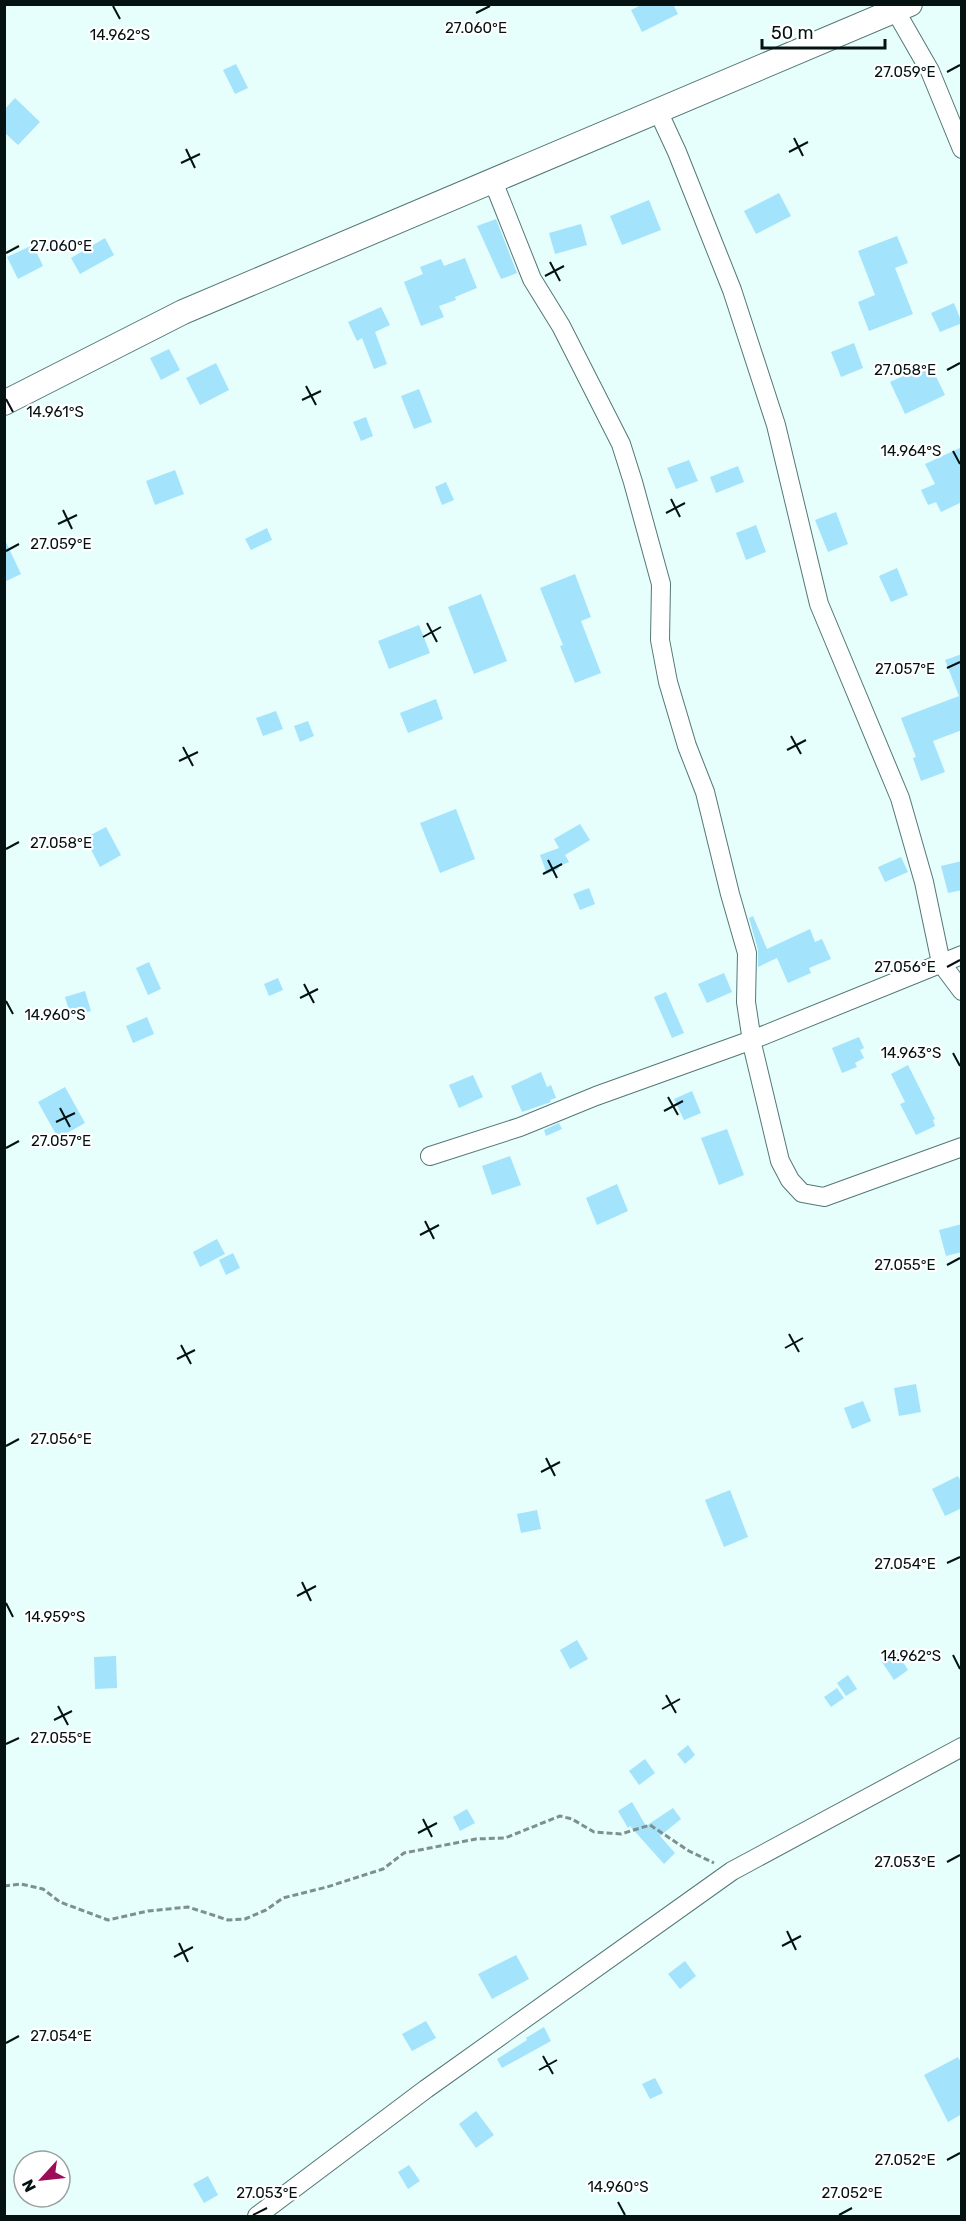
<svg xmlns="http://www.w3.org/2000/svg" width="966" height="2221" font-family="Rubik,sans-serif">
<rect width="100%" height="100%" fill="#e6fefc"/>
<!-- building -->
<g fill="#a4e3fc">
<polygon points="643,4 673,4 678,14 642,32 631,10"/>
<polygon points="236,64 248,88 235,94 223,70"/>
<polygon points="15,98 40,122 18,145 4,132 4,110"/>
<polygon points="779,193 791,216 756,234 744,211"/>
<polygon points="649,200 661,230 622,245 610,216"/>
<polygon points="496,219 517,273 501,279 477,226"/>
<polygon points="581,224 587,245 555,254 549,233"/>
<polygon points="897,236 908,263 895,268 913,314 869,331 858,302 875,295 858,251"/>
<polygon points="105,238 114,255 80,274 71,258"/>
<polygon points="33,245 43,266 18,279 7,257"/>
<polygon points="465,258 477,288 455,297 456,300 439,306 444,317 421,326 404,282 423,274 420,267 441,259 444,266"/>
<polygon points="954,303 962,323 940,332 931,313"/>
<polygon points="381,307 390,325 375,332 387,364 374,369 362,338 357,341 348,322"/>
<polygon points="854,343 863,368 841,377 831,352"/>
<polygon points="169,349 180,370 161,380 150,358"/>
<polygon points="216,363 229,390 200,405 186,378"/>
<polygon points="930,364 945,395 905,414 890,382"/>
<polygon points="419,389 432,422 414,429 401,396"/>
<polygon points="366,417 373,436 361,441 353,422"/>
<polygon points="962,447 962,502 941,512 936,502 928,505 921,490 935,484 925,464"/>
<polygon points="689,460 698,481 676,489 667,468"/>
<polygon points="738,466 744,482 716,493 710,477"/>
<polygon points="175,470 184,494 155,505 146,481"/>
<polygon points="446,482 454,500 442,505 435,487"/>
<polygon points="836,512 848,544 828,552 815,520"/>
<polygon points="756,525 766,552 746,560 736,533"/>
<polygon points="267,528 272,540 251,550 245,539"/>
<polygon points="4,538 21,574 4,582"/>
<polygon points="897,568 908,595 891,602 879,576"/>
<polygon points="575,574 591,617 581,621 601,673 575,683 560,646 563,645 540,588"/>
<polygon points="481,594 507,661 474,674 448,607"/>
<polygon points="419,625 430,653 389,669 378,641"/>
<polygon points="962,654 962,730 933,741 945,772 921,781 913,758 916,757 901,718 959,696 945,660"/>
<polygon points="436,699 443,719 408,733 400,713"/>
<polygon points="276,711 283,729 263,736 256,718"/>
<polygon points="308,721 314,736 300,742 294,726"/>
<polygon points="456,809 475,859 440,873 420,823"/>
<polygon points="580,824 590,840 565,855 569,862 558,867 559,869 547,874 540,855 559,848 554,839"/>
<polygon points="106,827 121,855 100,867 85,838"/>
<polygon points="901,857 908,872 885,882 878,867"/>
<polygon points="962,861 962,890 948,893 941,866"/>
<polygon points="589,888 595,904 580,910 573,894"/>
<polygon points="753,916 767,949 810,929 815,942 822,939 831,959 809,968 811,973 788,983 777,958 758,967 758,950 749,918"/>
<polygon points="149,962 161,989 148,995 136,968"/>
<polygon points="724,973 732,992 707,1003 698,984"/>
<polygon points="278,978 283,990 269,996 264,984"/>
<polygon points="85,991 91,1011 71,1017 65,997"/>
<polygon points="666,992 684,1033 672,1038 654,997"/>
<polygon points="147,1017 154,1034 133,1043 126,1026"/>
<polygon points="859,1037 864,1048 860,1050 864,1058 855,1063 857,1067 842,1073 832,1048"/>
<polygon points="908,1065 935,1119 933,1120 935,1126 916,1135 900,1104 905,1102 891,1074"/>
<polygon points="541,1072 547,1087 551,1085 556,1098 550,1100 551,1102 522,1112 511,1086"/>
<polygon points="473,1075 483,1097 459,1108 449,1085"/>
<polygon points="65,1087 85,1123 58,1138 38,1102"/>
<polygon points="692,1091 701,1113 684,1120 674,1099"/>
<polygon points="559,1123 562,1129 546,1136 544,1130"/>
<polygon points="727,1129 744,1175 719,1185 701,1138"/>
<polygon points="510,1156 521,1185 492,1195 482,1166"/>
<polygon points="617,1184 628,1211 597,1225 586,1198"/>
<polygon points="962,1224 962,1252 946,1256 939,1230"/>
<polygon points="217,1239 225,1254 200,1267 193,1252"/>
<polygon points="233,1253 240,1268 226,1275 219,1260"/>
<polygon points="916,1384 921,1412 899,1416 894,1388"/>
<polygon points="863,1401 871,1421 852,1429 844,1408"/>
<polygon points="958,1476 962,1483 962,1508 945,1516 932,1489"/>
<polygon points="730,1490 748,1537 724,1547 705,1500"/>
<polygon points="537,1510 541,1529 521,1533 517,1514"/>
<polygon points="577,1640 588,1659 570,1669 560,1650"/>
<polygon points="897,1652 908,1670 894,1680 882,1662"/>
<polygon points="116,1656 117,1688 95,1689 94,1657"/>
<polygon points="848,1675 857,1689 846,1696 837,1683"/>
<polygon points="837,1688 844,1698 831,1707 824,1697"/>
<polygon points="688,1745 695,1755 685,1764 677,1754"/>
<polygon points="645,1759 655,1773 639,1785 629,1771"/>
<polygon points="632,1802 646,1826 673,1808 681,1819 660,1836 675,1853 664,1864 630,1826 628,1828 618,1811"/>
<polygon points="467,1809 475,1823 460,1831 453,1817"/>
<polygon points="516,1955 529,1979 492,1999 478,1974"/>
<polygon points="685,1961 696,1976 680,1989 668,1974"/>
<polygon points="426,2021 436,2038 412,2051 402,2034"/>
<polygon points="544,2027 551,2041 502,2068 497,2059 527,2040 526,2038"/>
<polygon points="958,2057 962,2065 962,2114 948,2122 924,2075"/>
<polygon points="655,2078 663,2093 650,2099 642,2084"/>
<polygon points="476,2111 494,2135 476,2148 459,2124"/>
<polygon points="409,2165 420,2181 408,2189 398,2172"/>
<polygon points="208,2176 218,2195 204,2203 193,2184"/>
</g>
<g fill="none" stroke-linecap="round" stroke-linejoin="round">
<defs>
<g id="minor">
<polyline points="895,10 930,71 962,149"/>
<polyline points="658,111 677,152 732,290 776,425 819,604 900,798 924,882 941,963 962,991"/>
<polyline points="493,181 532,279 561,326 621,444 633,482 661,584 660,640 668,682 687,746 705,792 730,894 747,953 746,1002 753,1048 780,1161 790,1180 802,1193 824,1197 962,1147"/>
<polyline points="430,1156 520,1127 596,1096 752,1040 962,955"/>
<polyline points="257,2216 426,2089 732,1871 962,1747"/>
</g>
<polyline id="tertiary" points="4,403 183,312 910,4"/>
</defs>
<!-- minor casing -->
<use href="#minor" stroke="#537876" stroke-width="20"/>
<!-- tertiary casing -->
<use href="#tertiary" stroke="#537876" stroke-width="26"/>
<!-- path -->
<polyline stroke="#7d908f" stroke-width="3" stroke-dasharray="6 3" stroke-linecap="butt" points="4,1886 21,1884 43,1889 60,1902 108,1920 148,1911 188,1907 228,1920 245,1919 266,1910 283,1898 327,1887 383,1869 404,1853 476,1839 505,1838 560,1816 572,1819 594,1832 621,1834 650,1825 689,1851 714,1863"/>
<!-- minor -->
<use href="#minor" stroke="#fff" stroke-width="18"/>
<!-- tertiary -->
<use href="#tertiary" stroke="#fff" stroke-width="24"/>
</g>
<!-- ticks -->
<path fill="none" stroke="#041212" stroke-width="2" d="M113,6L120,19M476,13L490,6M947,72L960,65M794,138L803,156M186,149L195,168M789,152L808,142M181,163L200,154M6,253L19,246M550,262L560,281M545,276L564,266M947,370L960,363M306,386L316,405M6,399L13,412M302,400L321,391M953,451L960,464M671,499L680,517M63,510L72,529M666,513L685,503M58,524L77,515M6,551L19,544M427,623L437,642M423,637L441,627M947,668L960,662M791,736L801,754M183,747L193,766M787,750L806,740M179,761L198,752M6,849L19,842M548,860L557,878M543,874L562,864M947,967L960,960M304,984L314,1003M300,998L318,989M6,1001L13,1014M953,1053L960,1066M668,1097L678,1115M60,1108L70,1127M664,1111L683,1101M56,1122L75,1113M6,1148L19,1141M425,1221L434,1239M420,1235L439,1225M947,1265L960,1258M789,1334L799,1352M181,1345L191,1364M785,1348L803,1338M177,1359L195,1350M6,1446L19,1439M546,1458L555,1476M541,1472L560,1462M947,1563L960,1557M302,1582L311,1601M297,1596L316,1586M6,1603L13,1617M953,1655L960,1669M666,1695L676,1713M58,1706L68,1725M662,1709L680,1699M54,1720L72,1711M6,1744L19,1738M423,1819L432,1837M418,1833L437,1823M947,1862L960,1855M787,1931L796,1950M179,1943L188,1962M782,1946L801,1936M174,1957L193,1947M6,2043L19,2036M543,2056L553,2074M539,2070L557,2060M947,2160L960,2153M618,2202L625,2215M253,2215L267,2208M839,2215L852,2208"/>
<g font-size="15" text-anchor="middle" fill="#041212" stroke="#fff" stroke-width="4.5" stroke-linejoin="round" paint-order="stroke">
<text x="476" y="33">27.060°E</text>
<text x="120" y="40">14.962°S</text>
<text x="905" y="77">27.059°E</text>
<text x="61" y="251">27.060°E</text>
<text x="905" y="375">27.058°E</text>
<text x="55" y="417">14.961°S</text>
<text x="911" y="456">14.964°S</text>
<text x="61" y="549">27.059°E</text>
<text x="905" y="674">27.057°E</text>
<text x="61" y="848">27.058°E</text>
<text x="905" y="972">27.056°E</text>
<text x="55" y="1020">14.960°S</text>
<text x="911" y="1058">14.963°S</text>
<text x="61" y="1146">27.057°E</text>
<text x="905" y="1270">27.055°E</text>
<text x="61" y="1444">27.056°E</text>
<text x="905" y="1569">27.054°E</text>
<text x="55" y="1622">14.959°S</text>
<text x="911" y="1661">14.962°S</text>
<text x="61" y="1743">27.055°E</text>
<text x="905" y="1867">27.053°E</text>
<text x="61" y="2041">27.054°E</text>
<text x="905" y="2165">27.052°E</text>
<text x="618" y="2192">14.960°S</text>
<text x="267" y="2198">27.053°E</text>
<text x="852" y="2198">27.052°E</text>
</g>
<!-- border -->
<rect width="966" height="2221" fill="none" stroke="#041212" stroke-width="12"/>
<!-- north arrow -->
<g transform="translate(42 2179) rotate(243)"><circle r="28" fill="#ffffff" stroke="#9ba0a0" stroke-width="1.5"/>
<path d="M0-4.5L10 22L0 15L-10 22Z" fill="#9d0c58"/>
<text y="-9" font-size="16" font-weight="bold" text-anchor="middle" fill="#041212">N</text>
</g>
<!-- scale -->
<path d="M762 39v9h123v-9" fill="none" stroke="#041212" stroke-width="3"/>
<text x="771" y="39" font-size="18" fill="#041212" stroke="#ffffff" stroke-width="4.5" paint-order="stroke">50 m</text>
</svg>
